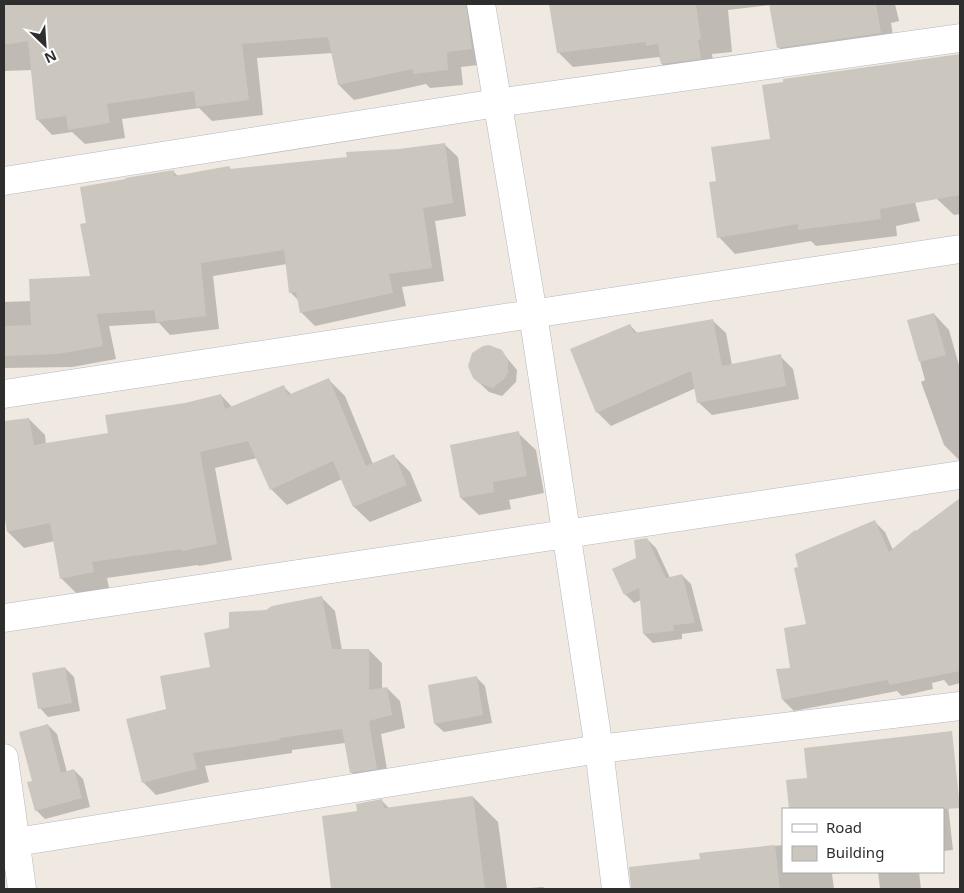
<svg xmlns="http://www.w3.org/2000/svg" width="964" height="893" font-family="'Noto Sans',sans-serif">
<rect width="100%" height="100%" fill="#efe9e1"/>
<!-- shadow -->
<g fill="#0003">
<polygon points="4,4 476,4 486,64 461,67 463,85 430,88 426,84 354,100 339,85 333,53 257,58 263,115 212,121 199,108 122,119 125,138 85,144 72,132 52,135 37,119 32,70 4,71"/>
<polygon points="551,4 895,4 899,21 891,23 895,48 793,62 778,47 771,5 728,10 732,52 712,54 715,73 677,79 662,64 659,57 573,67 558,52"/>
<polygon points="960,55 960,214 954,215 937,199 911,187 920,221 896,226 897,236 816,246 811,241 735,254 719,237 717,182 771,140 785,83 784,80"/>
<polygon points="444,144 458,157 466,216 435,221 444,281 402,287 406,306 315,326 301,312 299,301 291,293 287,264 213,276 219,329 170,335 159,323 109,326 116,359 72,367 4,368 4,302 31,301 91,277 87,224 173,171 178,176 229,167 232,170 348,158"/>
<polygon points="934,314 949,330 960,369 960,461 944,445 921,382 925,380 909,321"/>
<polygon points="712,320 726,333 732,365 780,356 793,369 799,399 712,415 698,402 696,388 611,426 597,412 571,350 630,325 638,334"/>
<polygon points="501,351 517,370 516,382 502,396 489,392 474,378"/>
<polygon points="329,380 345,396 373,464 394,456 410,472 422,501 370,522 354,507 342,479 287,505 271,489 257,458 215,468 232,560 199,566 198,565 107,578 109,588 77,594 61,578 55,541 24,548 8,532 4,511 4,423 29,419 45,435 46,445 109,434 186,404 221,395 232,407 283,386 292,395"/>
<polygon points="518,433 536,450 544,493 509,500 511,509 479,515 461,498"/>
<polygon points="960,502 960,683 949,686 944,680 932,683 933,689 902,696 897,691 794,711 783,700 791,669 807,625 874,521 885,532 893,550 955,504"/>
<polygon points="647,539 656,548 670,578 682,575 691,584 703,631 682,634 682,639 653,643 644,634 641,600 634,603 625,594"/>
<polygon points="322,598 335,611 342,650 369,650 382,663 382,689 387,688 400,701 405,728 381,734 389,781 364,785 351,772 345,743 292,750 292,753 205,766 209,782 156,795 143,782 168,710 212,668 230,629 267,611"/>
<polygon points="65,668 74,677 80,711 48,717 40,708"/>
<polygon points="476,677 485,686 492,723 444,732 435,724"/>
<polygon points="48,725 57,734 67,772 74,770 83,779 90,807 45,819 36,810 34,782"/>
<polygon points="942,750 953,850 943,851 943,809 790,809 788,782 808,779"/>
<polygon points="473,797 498,822 507,889 333,889 323,817 358,812 382,801 389,808"/>
<polygon points="783,845 783,872 851,872 832,874 834,889 640,889 637,867 701,860 701,854"/>
<polygon points="878,872 919,872 921,889 880,889"/>
<polygon points="543,887 545,889 517,889"/>
</g>
<!-- building -->
<g fill="#cbc7bf">
<polygon points="4,4 466,4 472,49 447,52 448,70 413,74 413,69 338,85 328,37 242,44 249,100 196,107 194,91 107,104 110,123 68,130 66,116 36,120 28,41 4,45"/>
<polygon points="549,4 696,4 701,39 698,40 701,59 661,64 658,44 646,46 646,42 557,53"/>
<polygon points="769,4 876,4 881,33 777,48"/>
<polygon points="960,54 960,195 880,209 881,219 798,230 798,224 717,238 709,182 716,181 711,147 770,139 762,85 783,82 783,79"/>
<polygon points="445,143 453,203 423,208 432,268 389,274 393,293 300,313 296,292 289,293 284,250 201,263 206,316 156,322 154,310 97,314 103,346 58,354 4,356 4,326 31,325 29,279 90,276 80,224 86,223 80,187 126,179 125,178 174,170 174,176 229,166 230,169 347,157 346,152 399,149"/>
<polygon points="934,313 946,355 919,362 907,320"/>
<polygon points="713,319 722,366 781,354 786,386 697,403 691,371 596,413 570,349 630,324 634,333"/>
<polygon points="489,345 502,350 508,360 508,373 504,379 493,388 479,383 473,378 468,366 472,353 483,346"/>
<polygon points="329,378 366,466 394,454 407,485 353,507 333,461 270,490 248,441 200,452 217,544 182,551 182,549 92,562 94,572 60,579 50,523 7,532 4,513 4,421 29,418 34,445 108,433 105,415 185,403 221,394 225,409 284,385 288,395"/>
<polygon points="519,431 527,476 493,482 494,492 460,498 450,445"/>
<polygon points="960,498 960,671 890,685 887,680 782,700 776,669 790,668 784,628 806,624 794,568 798,567 795,554 875,520 889,552 915,530 916,531"/>
<polygon points="647,538 666,578 682,574 695,623 673,625 674,631 643,634 639,588 624,595 612,569 636,558 634,540"/>
<polygon points="322,596 332,649 369,649 369,690 387,687 392,715 369,721 377,769 350,773 342,729 280,738 280,740 193,753 197,769 142,783 126,719 166,709 160,676 210,667 204,633 229,628 229,612 266,610 272,606"/>
<polygon points="65,667 72,703 38,709 32,673"/>
<polygon points="477,676 483,715 434,724 428,685"/>
<polygon points="48,724 61,773 74,769 82,798 35,811 27,782 32,781 19,732"/>
<polygon points="952,731 960,808 945,809 789,809 786,780 807,778 804,748"/>
<polygon points="473,796 485,889 331,889 322,816 357,811 356,804 382,799 384,808"/>
<polygon points="775,845 780,889 631,889 629,867 700,859 699,853"/>
</g>
<g fill="none" stroke-linecap="round" stroke-linejoin="round">
<defs>
<g id="minor">
<polyline points="481,4 533,314 599,749 616,889"/>
<polyline points="4,181 497,103 960,38"/>
<polyline points="4,394 960,249"/>
<polyline points="4,618 960,475"/>
<polyline points="4,758 22,889"/>
<polyline points="4,844 599,749 960,706"/>
</g>
</defs>
<!-- minor casing -->
<use href="#minor" stroke="#b4b7c1" stroke-width="29"/>
<!-- minor -->
<use href="#minor" stroke="#fff" stroke-width="28"/>
</g>
<!-- border -->
<rect width="964" height="893" fill="none" stroke="#2e2e2e" stroke-width="10"/>
<!-- legend -->
<rect x="782" y="808" width="162" height="65" fill="#ffffff" stroke="#ababab"/>
<rect x="792" y="824" width="25" height="8" fill="#ffffff" stroke="#ababab"/>
<text x="826" y="833" font-size="15" fill="#2e2e2e">Road</text>
<rect x="792" y="846" width="25" height="15" fill="#cbc7bf" stroke="#ababab"/>
<text x="826" y="858" font-size="15" fill="#2e2e2e">Building</text>
<!-- north arrow -->
<g transform="translate(45 45) rotate(155)" stroke="#ffffff" stroke-width="4" paint-order="stroke">
<path d="M0-4L9 19L0 12L-9 19Z" fill="#2e2e2e"/>
<text y="-8" font-size="14" font-weight="bold" text-anchor="middle" fill="#2e2e2e">N</text>
</g>
</svg>
